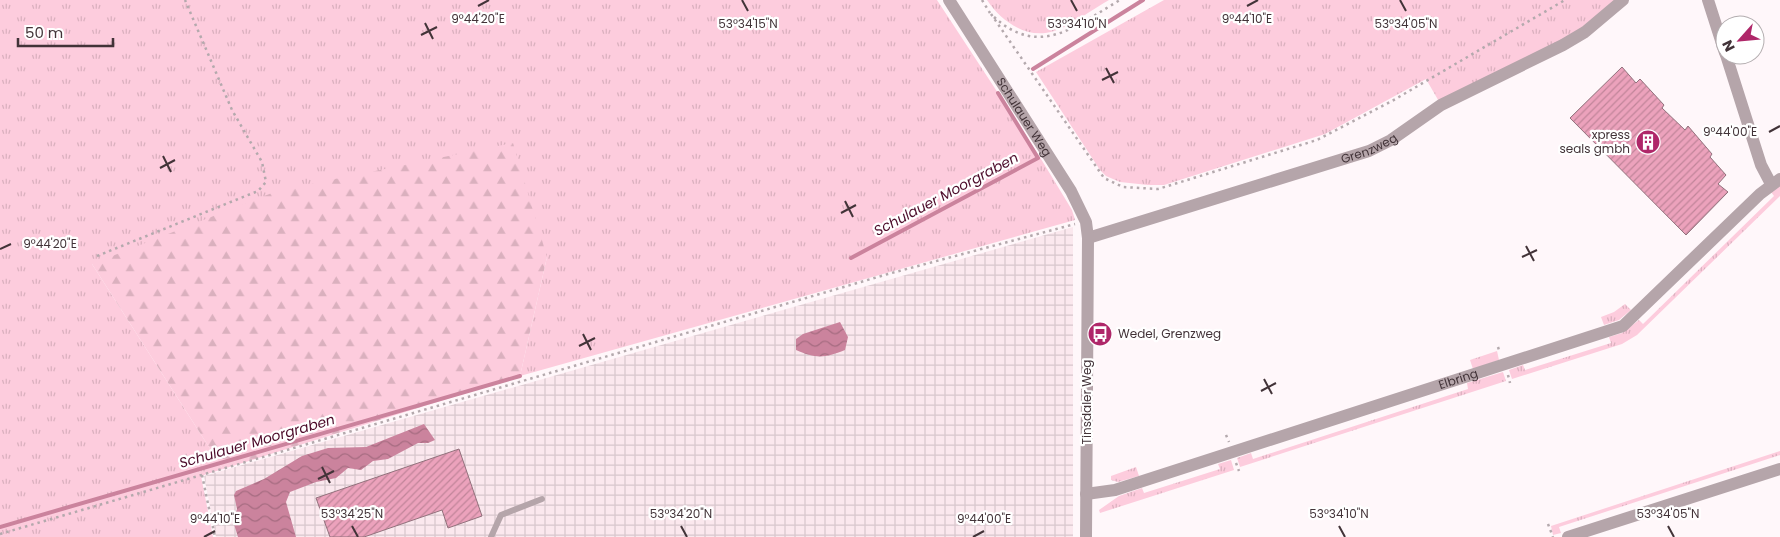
<svg xmlns="http://www.w3.org/2000/svg" width="1780" height="537" font-family="Poppins,sans-serif">
<defs>
<pattern id="industrial-grid" width="8" height="8" patternUnits="userSpaceOnUse" patternTransform="scale(1.25)"><rect width="8" height="8" fill="#fbe8ee"/><path d="M0 4h8M4 0v8" fill="none" stroke="#d8c7cd"/></pattern>
<pattern id="grass-tufts" width="24" height="20" patternUnits="userSpaceOnUse" patternTransform="scale(1.25)"><rect width="24" height="20" fill="#fdccdd"/><path d="M3 7l-1-3M5 7V3M7 7l1-3M15 17l-1-3M17 17v-4M19 17l1-3" fill="none" stroke="#dab0be"/></pattern>
<pattern id="forest-firs" width="22" height="20" patternUnits="userSpaceOnUse" patternTransform="scale(1.25)"><rect width="22" height="20" fill="#fdccdd"/><path d="M5 1l3.5 6h-7zM16 11l3.5 6h-7z" fill="#dab0be"/></pattern>
<pattern id="water-waves" width="16" height="10" patternUnits="userSpaceOnUse" patternTransform="scale(1.25)"><rect width="16" height="10" fill="#cb839d"/><path d="M0 5q4-4 8 0t8 0" fill="none" stroke="#a66c81"/></pattern>
<pattern id="building-hatch" width="6" height="6" patternUnits="userSpaceOnUse" patternTransform="scale(1.25)"><rect width="6" height="6" fill="#eca2bc"/><path d="M-1 1l2-2M0 6l6-6M5 7l2-2" fill="none" stroke="#c1859a"/></pattern>
</defs>
<rect width="100%" height="100%" fill="#fff7fa"/>
<!-- industrial -->
<polygon fill="url(#industrial-grid)" points="1073,227 1073,537 216,537 204,476"/>
<!-- grass -->
<g fill="url(#grass-tufts)">
<polygon points="0,0 937,0 1038,154 1072,210 1075,220 520,376 547,257 92,264 223,469 201,476 213,537 0,537"/>
<path d="M987,0H1109C1091,10 1073,25 1054,31C1027,40 1001,21 987,0Z"/>
<polygon points="1164,0 1623,0 1585,32 1441,105 1426,79 1325,134 1164,185 1148,185 1120,182 1106,176 1100,170 1036,72"/>
<polygon points="1780,185 1780,196 1637,335 1622,344 1512,379 1509,370 1523,365 1525,370 1611,343 1609,337 1622,333 1639,320 1643,324 1774,196 1771,192"/>
<polygon points="1625,304 1631,310 1619,320 1604,325 1601,317 1614,312"/>
<polygon points="1497,351 1499,360 1473,369 1470,360"/>
<polygon points="1503,372 1506,381 1240,467 1237,458 1251,453 1253,459 1468,389 1467,383"/>
<polygon points="1780,451 1780,455 1559,527 1561,533 1553,535 1551,526"/>
<polygon points="1231,460 1234,470 1100,513 1099,510 1119,496 1142,488 1144,493 1220,469 1218,464"/>
<polygon points="1136,467 1139,476 1118,482 1111,480 1111,476"/>
</g>
<!-- forest -->
<polygon fill="url(#forest-firs)" points="513,143 547,257 520,376 223,469 92,264 277,191"/>
<!-- water -->
<g fill="url(#water-waves)">
<path d="M840,322L848,337L845,350C825,358 816,359 796,350V339L803,334Z"/>
<polygon points="424,424 435,440 428,443 418,443 388,459 373,461 361,470 348,468 336,478 316,482 290,492 286,502 296,537 238,537 233,521 237,509 234,495 236,491 264,479 302,456 328,448 366,447"/>
</g>
<g fill="none" stroke-linecap="round" stroke-linejoin="round">
<!-- stream -->
<g stroke="#cb839d" stroke-width="4">
<polyline points="1033,69 1143,0"/>
<polyline points="851,258 1038,158 998,93"/>
<polyline points="0,527 520,376"/>
</g>
</g>
<!-- building -->
<g fill="url(#building-hatch)" stroke="#92717c">
<polygon points="1622,67 1636,83 1640,79 1664,105 1662,108 1685,130 1688,126 1712,154 1710,157 1726,175 1718,184 1728,192 1686,235 1570,118"/>
<polygon points="459,449 482,516 448,528 442,510 364,537 330,537 316,498"/>
</g>
<g fill="none" stroke-linecap="round" stroke-linejoin="round">
<!-- path -->
<g stroke="#b4a9ad" stroke-width="2.5" stroke-dasharray="2.5 4" stroke-linecap="butt">
<polyline points="982,0 990,13"/>
<polyline points="991,14 1104,178 1123,187 1158,189 1317,140 1392,101 1565,0"/>
<path d="M994,17C1040,59 1077,25 1120,0"/>
<polyline points="97,256 258,191 266,182 262,162 232,110 185,0"/>
<polyline points="1498,347 1500,353"/>
<polyline points="1508,375 1510,383"/>
<polyline points="1226,435 1229,442"/>
<polyline points="1236,463 1239,471"/>
<polyline points="202,475 215,537"/>
<polyline points="1548,524 1553,537"/>
<polyline points="0,534 888,274 1075,224"/>
</g>
<!-- service -->
<polyline stroke="#b5a5aa" stroke-width="6" points="491,537 501,515 542,499"/>
<!-- minor -->
<g stroke="#b5a5aa" stroke-width="12">
<polyline points="1708,0 1725,53"/>
<polyline points="1726,55 1761,165 1771,184"/>
<path id="s1" d="M1088,238L1369,151L1391,140L1441,105L1563,45L1585,32L1623,0"/>
<path id="s2" d="M1086,494L1115,490L1623,326L1760,194L1780,179"/>
<polyline points="1568,537 1780,469"/>
</g>
<!-- tertiary -->
<path stroke="#b5a5aa" stroke-width="12" id="s3" d="M949,0L1071,191L1086,222L1088,238L1086,537"/>
</g>
<!-- ticks -->
<path fill="none" stroke="#423338" stroke-width="2" d="M742,0L748,11M1071,0L1077,11M1400,0L1406,11M478,6L489,0M1247,6L1258,0M425,23L433,39M421,35L437,27M1106,68L1114,83M1102,80L1118,72M1769,132L1780,126M163,156L171,172M160,168L175,160M845,201L853,217M841,213L856,205M1526,246L1534,261M0,249L11,244M1522,257L1537,250M583,334L591,350M579,346L595,338M1264,379L1272,394M1261,391L1276,383M322,467L330,483M318,479L334,471M352,526L358,537M681,526L687,537M1339,526L1345,537M1668,526L1674,537M204,537L215,531M973,537L984,531"/>
<!-- icons -->
<defs>
<symbol id="building-disc" viewBox="-11 -11 22 22"><circle r="9.5" fill="#af2769" stroke="#fff"/><path d="M-4-6H4V6H1V3H-1V6H-4ZM-2.5-4.3h1.7v1.8h-1.7ZM.8-4.3h1.7v1.8H.8ZM-2.5-1h1.7V.8h-1.7ZM.8-1h1.7V.8H.8Z" fill="#fff"/></symbol>
<symbol id="bus-disc" viewBox="-11 -11 22 22"><circle r="9.5" fill="#af2769" stroke="#fff"/><path d="M-5-6H5V4H4V6H2V4H-2V6H-4V4H-5ZM-3.5-4V0h7V-4ZM-3.5 1.2v1.5H-2V1.2ZM2 1.2v1.5H3.5V1.2Z" fill="#fff"/></symbol>
</defs>
<g fill-rule="evenodd">
<use href="#building-disc" x="1634" y="128" width="28" height="28"/>
<use href="#bus-disc" x="1086" y="320" width="28" height="28"/>
</g>
<g text-anchor="middle" stroke-width="4.5" stroke-linejoin="round" paint-order="stroke">
<!-- street labels -->
<g font-size="12" fill="#423338" stroke="#fff">
<text dy="4" stroke="none"><textPath href="#s3" startOffset="139">Schulauer Weg</textPath></text>
<text dy="4" stroke="none"><textPath href="#s1" startOffset="295">Grenzweg</textPath></text>
<text dy="4" stroke="none"><textPath href="#s2" startOffset="390">Elbring</textPath></text>
<text transform="translate(1087 402) rotate(-90)" y="4">Tinsdaler Weg</text>
</g>
<!-- poi labels -->
<g font-size="12" fill="#423338" stroke="#fff" text-anchor="end">
<text x="1630" y="139">xpress<tspan x="1630" dy="14">seals gmbh</tspan></text>
<text x="1118" y="338" text-anchor="start">Wedel, Grenzweg</text>
</g>
<!-- water labels -->
<g font-size="14" font-style="italic" fill="#4c0b2a" stroke="#fff">
<text transform="translate(946 194) rotate(-28)" y="5">Schulauer Moorgraben</text>
<text transform="translate(257 441) rotate(-16)" y="5">Schulauer Moorgraben</text>
</g>
</g>
<g font-size="12" text-anchor="middle" fill="#423338" stroke="#fff" stroke-width="4.5" stroke-linejoin="round" paint-order="stroke">
<text x="1247" y="23">9°44'10"E</text>
<text x="478" y="23">9°44'20"E</text>
<text x="748" y="28">53°34'15"N</text>
<text x="1077" y="28">53°34'10"N</text>
<text x="1406" y="28">53°34'05"N</text>
<text x="1730" y="136">9°44'00"E</text>
<text x="50" y="248">9°44'20"E</text>
<text x="352" y="518">53°34'25"N</text>
<text x="681" y="518">53°34'20"N</text>
<text x="1339" y="518">53°34'10"N</text>
<text x="1668" y="518">53°34'05"N</text>
<text x="215" y="523">9°44'10"E</text>
<text x="984" y="523">9°44'00"E</text>
</g>
<!-- north arrow -->
<g transform="translate(1740 40) rotate(243)"><circle r="24" fill="#ffffff" stroke="#b3adaf"/>
<path d="M0-4L9 19L0 12L-9 19Z" fill="#af2769"/>
<text y="-8" font-size="14" font-weight="bold" text-anchor="middle" fill="#423338">N</text>
</g>
<!-- scale -->
<path d="M18 38v8h95v-8" fill="none" stroke="#423338" stroke-width="2.5"/>
<text x="25" y="38" font-size="15" fill="#423338" stroke="#ffffff" stroke-width="4" paint-order="stroke">50 m</text>
</svg>
